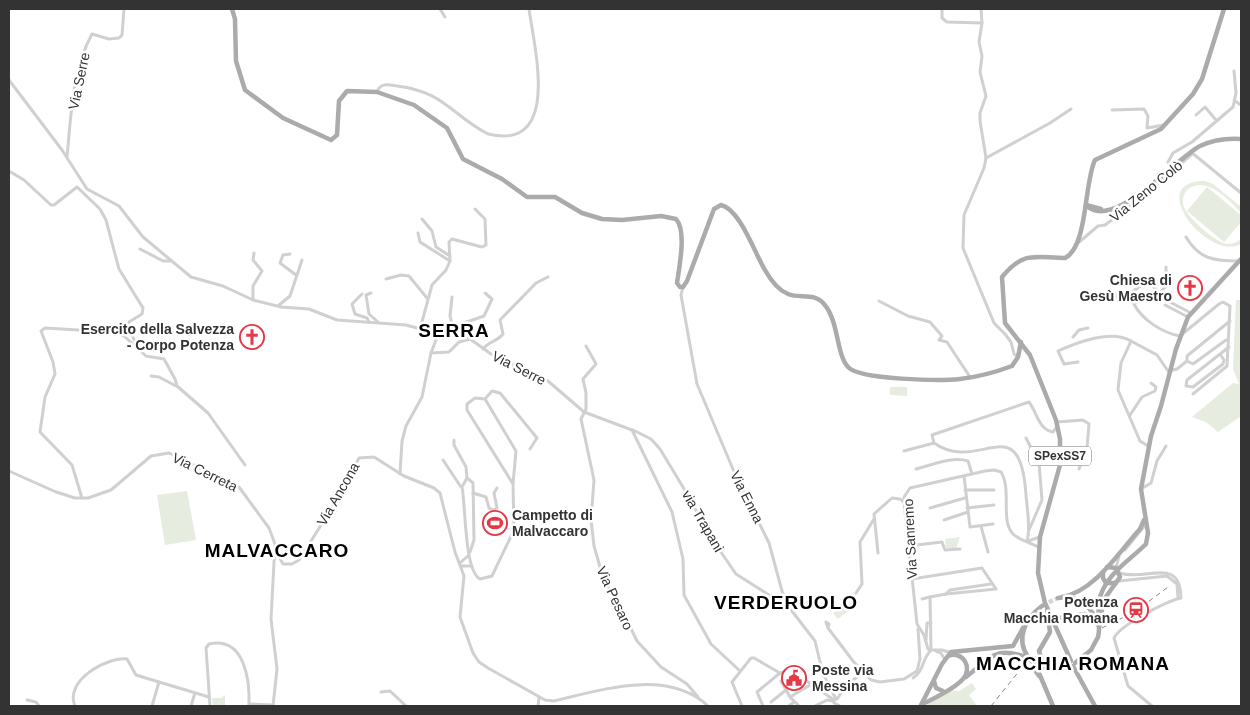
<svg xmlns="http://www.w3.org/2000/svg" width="1250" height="715" font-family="Helvetica,sans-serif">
<rect width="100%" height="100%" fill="#fff"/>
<!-- green -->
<g fill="#e6ecdf">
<path d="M1205,181L1213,184L1241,207V213C1230,200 1205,174 1187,190C1184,194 1182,199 1183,204C1185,216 1216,243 1227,244C1233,244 1237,242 1241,239V244C1209,262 1143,181 1205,181Z"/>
<polygon points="1207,187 1241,215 1241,222 1224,242 1187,211"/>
<polygon points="1236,300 1241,300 1241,416 1218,432 1206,422 1192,417 1233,383 1239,384 1233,369"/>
<polygon points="890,387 907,387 907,396 890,395"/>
<polygon points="187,491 196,540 165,545 157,495"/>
<polygon points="499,512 501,533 490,533 489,513"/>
<polygon points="960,537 956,549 946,548 945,539"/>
<polygon points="846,603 851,609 838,619 833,613"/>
<polygon points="972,683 976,689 969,695 977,706 925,706 950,690 959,691"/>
<polygon points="225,695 225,706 213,706 212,698 221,698"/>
</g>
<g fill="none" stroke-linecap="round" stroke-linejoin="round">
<!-- major-tunnel -->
<polyline stroke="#d6d6d6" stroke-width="4.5" stroke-dasharray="4.5 2" stroke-linecap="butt" points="1043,605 1058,598"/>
<!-- minor -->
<g stroke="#d0d0d0" stroke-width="3">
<polyline points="440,9 445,17"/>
<polyline points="942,9 942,18 947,22 982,23"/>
<polyline points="981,9 982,23 979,42 982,56 980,72 986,96 980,113 980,121 986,158 984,168 964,215 963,248 994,323 1005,334 1011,342 1014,354 1018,357"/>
<polyline points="9,80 62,150 87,189 119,206 143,237 191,277 223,286 253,300 281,307 309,309 337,320 406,325 428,331 459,331 491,354 548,381 584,412 632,430 672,512 683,559 684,595 711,644 740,671"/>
<path d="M377,92L379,88C384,83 390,85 397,86C445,92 450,114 488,134C562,152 534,47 529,9"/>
<polyline points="1235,101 1241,105"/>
<polyline points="1112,110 1144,109 1148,116 1147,128 1164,125"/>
<polyline points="1196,115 1205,107 1216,120"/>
<polyline points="1191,152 1241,193"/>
<path d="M67,157C71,117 72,70 92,34L109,39L119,38L122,35L124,9"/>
<polyline points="986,158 1050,123 1071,109"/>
<polyline points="1170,168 1168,162 1173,153 1192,142 1233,107 1236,93 1234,71"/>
<polyline points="9,171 24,180 51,205 54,205 77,187 100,209 106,220 119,269 143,308 142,314 129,322 128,326 137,346"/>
<polyline points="422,219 432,231 436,247 450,256"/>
<polyline points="418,233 420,242 450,261 446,270 432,285 420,329"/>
<path d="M1186,237C1199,259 1214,261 1238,261"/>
<polyline points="1078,243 1098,226 1105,225 1145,195 1192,154"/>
<polyline points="140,249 163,261 172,261"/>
<polyline points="290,254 283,255 280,263 296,275"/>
<polyline points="450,261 449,242 452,239 482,247 486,245 485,219 475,209"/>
<polyline points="386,279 401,275 409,276 427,298"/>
<polyline points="683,287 681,295 697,384 735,474 769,543 785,602 815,641 823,674 836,699"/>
<polyline points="371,293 366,295 369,314 378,322"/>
<polyline points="1114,293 1120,301 1143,284 1150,283 1166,300 1191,313"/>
<polyline points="1159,293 1172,281 1166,271 1166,267"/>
<polyline points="362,294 352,304 355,314 367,318 369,322"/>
<polyline points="452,297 450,316 454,331 461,324 484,316 492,299 485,293"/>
<polyline points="253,300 253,286 262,271 253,260 254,253"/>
<polygon points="1135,300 1136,303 1134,304 1132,301"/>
<polyline points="879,301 908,316 930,322 942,336 939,340 947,342 970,377"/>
<path d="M1134,304C1142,320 1163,333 1180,336L1219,304L1223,302L1230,306L1227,366L1193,394"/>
<polyline points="1165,305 1188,317"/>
<polyline points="278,306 290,296 302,260"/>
<polyline points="1073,337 1079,330 1088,328"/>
<polyline points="1226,340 1193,364 1187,361 1187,356 1230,321"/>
<polyline points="1131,341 1157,355 1168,371 1177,369 1187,361"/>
<polyline points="586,346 596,364 583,379 586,393 586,409 581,419 594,480 591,520 594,546 600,567 616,605 622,610 637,641 661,667 687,684 698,697"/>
<path d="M483,349C489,341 497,342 503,334L500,320L536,283L548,277"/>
<polyline points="431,353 439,332"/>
<polyline points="1220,354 1224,360 1223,364 1193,387 1186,386 1187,380 1229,347"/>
<path d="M1078,362L1064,364L1058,351C1078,342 1111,329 1131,341L1121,363L1118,390L1140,441L1148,446"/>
<polyline points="151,376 159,377 176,386"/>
<polyline points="485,399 492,391 500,393 537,438 530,449"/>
<polyline points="1130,415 1142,397 1155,391 1156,387 1151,383"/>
<polyline points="1057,422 1083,420 1089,424 1087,448 1079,469"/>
<polyline points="633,430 651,439 660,449 692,502 703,526 736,574 769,595 784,602"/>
<polyline points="1026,438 1039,463 1042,500 1029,530"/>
<polyline points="454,440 454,445 466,467 467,478 473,483 474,540 470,552"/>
<polyline points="904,451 934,443"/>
<polyline points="443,460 461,487"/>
<path d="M916,469C933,465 951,456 968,461L972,474"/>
<polyline points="9,471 56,492 75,498 88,498 111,490 151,456 169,453 239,487 269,528 275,544 271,619 277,669 273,706"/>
<polyline points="400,474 402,441 406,426 422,397 431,353 449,352 459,342 470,339"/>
<polyline points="964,476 970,527 993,524"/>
<path d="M467,478L462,487C466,507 464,570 480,579L492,576L514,530L513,484L516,451L485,399L475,398L467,404V410L513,484"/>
<polyline points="1141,489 1151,483 1157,461 1166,446"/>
<polyline points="965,490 994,490"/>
<polyline points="473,493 486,497 489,508 493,510 497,508 494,493 497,488"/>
<polyline points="82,498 72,465 40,432 45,397 55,374 53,362 41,331 45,328 112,332 124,336 146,356 164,359 175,379 177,386 208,413 245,465"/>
<polyline points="930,508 965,498"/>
<polyline points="967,508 994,505"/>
<polyline points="944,520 968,512"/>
<polyline points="981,526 988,552"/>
<path d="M1027,541C1031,527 1027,509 1026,495C1020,405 979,475 934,443L932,435L1029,402C1037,412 1038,429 1053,432L1057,427"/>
<polyline points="1028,541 1040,537"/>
<polyline points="908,546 942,542 945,550 960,549"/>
<polyline points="1125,550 1146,524"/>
<path d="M276,551L283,564H292L299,560L337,500L359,458L374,457L404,476L434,488L440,493L455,552L464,576L460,617L473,653L479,662L488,668L545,700L554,701C601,690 667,668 708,706"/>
<polyline points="878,553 874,514 892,498 900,499 904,502"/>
<polyline points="460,563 469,555"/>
<polyline points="461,566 471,566"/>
<polyline points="1116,568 1119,556"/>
<path d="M1120,573C1146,582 1180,555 1181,598C1167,601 1120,625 1114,638L1128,686L1152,706"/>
<polyline points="912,579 982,568 996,589 946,594 930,597 931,650"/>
<polyline points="1119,581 1167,576 1177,584 1178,598"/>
<polyline points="856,593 862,584 860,542 874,519"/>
<polyline points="946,594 950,590 991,584"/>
<polyline points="922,599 930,597"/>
<polyline points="828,628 826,622 829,624 828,628 853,661 871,680 880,682 904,679 917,671 920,659 918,629"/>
<polyline points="926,640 927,623 931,623"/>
<path d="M931,650L928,649L924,635L917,624L904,502V497L910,488L985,471L994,470L1001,472C1012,489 1000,521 1013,534C1019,540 1031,543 1038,547"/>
<polyline points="931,650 942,650 952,653"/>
<polyline points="936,651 941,653 945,660"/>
<path d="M913,678C924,671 922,659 931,650"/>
<polyline points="781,681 790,697 799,706"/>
<polyline points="381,692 390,691 406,706"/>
<polyline points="790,697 812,684"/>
<polyline points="837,699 847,685 863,672"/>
<polyline points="27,700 36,702 39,706"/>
<polyline points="771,702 786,690"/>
<polyline points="249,704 273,705"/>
<path d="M75,706C64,681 106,657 127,659L136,675L159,682"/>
<polyline points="152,706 159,682 209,697"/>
<polyline points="191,706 195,693"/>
<path d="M210,706L206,648L209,644C245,636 250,681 249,706"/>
<polyline points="538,706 539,698"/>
<polyline points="742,706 732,682 751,658 754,658 780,673"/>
<polyline points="763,706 757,692 780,673 791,670 834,700 834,703 840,706"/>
<polyline points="789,706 794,702"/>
<polyline points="815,706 827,700 833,701"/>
</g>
<!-- major -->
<g stroke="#ababab" stroke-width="4.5">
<path d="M232,9L235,19L236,61L245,90L283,118L331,140L337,135L339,101L347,91L377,92L414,105L447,128L463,159L502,179L527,197H555L582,213L602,219L622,220L661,216L676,219C687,231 679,268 677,283L680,287H683L687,281L714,209L721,205C740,209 755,254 765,270C770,279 778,290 788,294C800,299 814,292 824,304C839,321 836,354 848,367C860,380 941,381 960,379C978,377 996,372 1012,366L1018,357L1021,342"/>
<path d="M1086,205C1113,233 1176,158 1200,146C1213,140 1227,138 1241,139"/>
<polyline points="1086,205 1101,209"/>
<polyline points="1176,349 1188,317 1241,259"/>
<polyline points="1148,533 1141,489 1151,436"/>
<polyline points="1103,572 1103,578 1106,583 1116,583"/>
<path d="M1062,597C1094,592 1119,552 1140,529L1144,520"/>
<path d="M1058,598C1077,594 1093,607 1098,625"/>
<polyline points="1051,615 1060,618 1085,614 1096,623"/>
<polyline points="1100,625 1103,601 1120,577 1116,568 1107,567"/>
<polyline points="1039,651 1050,632 1047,611"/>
<path d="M1028,657C1015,638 1026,618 1042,606"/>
<path d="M1071,661L1045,603L1038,573L1040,537L1060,465V439L1056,420L1030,355L1005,323L1002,277C1024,250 1036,258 1065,258C1088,247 1084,182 1095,160L1161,129L1193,94L1202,79L1224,9"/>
<polyline points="1075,663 1091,650 1098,637"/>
<polyline points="1036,666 1053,706"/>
<polyline points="1038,666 1058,670 1070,665"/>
<polyline points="1073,666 1095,706"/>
<polyline points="1033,667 1039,676"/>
<path d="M966,677C992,657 995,645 1029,658"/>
<polyline points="934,681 936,688 943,691"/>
<path d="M923,704C936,697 953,690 963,679C973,668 963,650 948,656"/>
<polyline points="921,705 942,664 951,652 1013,646 1029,617"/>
</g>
<!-- rail -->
<g stroke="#888" stroke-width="1" stroke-dasharray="5 4" stroke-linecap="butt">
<polyline points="1102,628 1136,611 1168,587"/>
<polyline points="991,706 1020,670"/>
</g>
<!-- major-bridge -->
<g stroke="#ababab" stroke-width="4.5">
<polyline points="1151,436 1161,406 1176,349"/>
<path d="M1098,637C1101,626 1097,613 1099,602C1103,576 1129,561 1146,544L1148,533"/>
<polyline points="1039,651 1043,664"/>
<polyline points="1029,658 1036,666"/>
</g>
</g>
<!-- icons -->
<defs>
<symbol id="church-ring" viewBox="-11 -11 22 22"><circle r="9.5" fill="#fff" stroke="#e63946" stroke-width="1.5"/><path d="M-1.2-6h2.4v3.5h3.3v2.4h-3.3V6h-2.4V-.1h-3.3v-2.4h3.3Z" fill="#e63946"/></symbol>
<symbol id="stadium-ring" viewBox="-11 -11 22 22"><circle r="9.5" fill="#fff" stroke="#e63946" stroke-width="1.5"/><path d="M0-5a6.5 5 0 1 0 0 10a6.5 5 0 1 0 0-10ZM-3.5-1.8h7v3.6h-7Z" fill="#e63946"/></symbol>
<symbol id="station-ring" viewBox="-11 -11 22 22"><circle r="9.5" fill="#fff" stroke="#e63946" stroke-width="1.5"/><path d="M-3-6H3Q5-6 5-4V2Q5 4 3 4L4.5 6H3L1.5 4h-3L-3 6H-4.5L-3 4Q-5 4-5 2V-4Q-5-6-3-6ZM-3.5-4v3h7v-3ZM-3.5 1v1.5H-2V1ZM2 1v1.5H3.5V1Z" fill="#e63946"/></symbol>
<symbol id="civic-ring" viewBox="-11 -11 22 22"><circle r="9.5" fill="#fff" stroke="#e63946" stroke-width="1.5"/><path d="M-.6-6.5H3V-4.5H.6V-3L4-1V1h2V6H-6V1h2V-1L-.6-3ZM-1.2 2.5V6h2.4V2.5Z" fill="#e63946"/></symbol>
</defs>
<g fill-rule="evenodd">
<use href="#church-ring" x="1176" y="274" width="28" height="28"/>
<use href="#church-ring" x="238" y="323" width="28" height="28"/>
<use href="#stadium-ring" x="481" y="509" width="28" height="28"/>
<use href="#station-ring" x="1122" y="596" width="28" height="28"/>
<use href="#civic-ring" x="780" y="664" width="28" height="28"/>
</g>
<g text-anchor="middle" stroke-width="5" stroke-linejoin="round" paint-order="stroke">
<!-- shield labels -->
<rect fill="#fff" stroke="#707070" stroke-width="1" x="1029" y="446.5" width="62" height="19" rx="4"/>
<g font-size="12" font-weight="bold" fill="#333">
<text x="1060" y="460">SPexSS7</text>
</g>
<!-- street labels -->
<g font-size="14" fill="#333" stroke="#fff">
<text transform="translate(79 81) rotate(-78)" y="5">Via Serre</text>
<text transform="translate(1146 191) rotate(-39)" y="5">Via Zeno Colò</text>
<text transform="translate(519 368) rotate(27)" y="5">Via Serre</text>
<text transform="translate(205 472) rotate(26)" y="5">Via Cerreta</text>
<text transform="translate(338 494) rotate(-60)" y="5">Via Ancona</text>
<text transform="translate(747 497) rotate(63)" y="5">Via Enna</text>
<text transform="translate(703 521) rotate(60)" y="5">via Trapani</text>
<text transform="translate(910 539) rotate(-93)" y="5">Via Sanremo</text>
<text transform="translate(615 598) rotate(65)" y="5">Via Pesaro</text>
</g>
<!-- poi labels -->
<g font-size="14" font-weight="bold" fill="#333" stroke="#fff" text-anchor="end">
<text x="1172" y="285">Chiesa di<tspan x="1172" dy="16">Gesù Maestro</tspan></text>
<text x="234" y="334">Esercito della Salvezza<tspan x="234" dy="16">- Corpo Potenza</tspan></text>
<text x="512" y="520" text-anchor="start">Campetto di<tspan x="512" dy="16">Malvaccaro</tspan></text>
<text x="1118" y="607">Potenza<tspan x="1118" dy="16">Macchia Romana</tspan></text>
<text x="812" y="675" text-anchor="start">Poste via<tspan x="812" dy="16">Messina</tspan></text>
</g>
<!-- district labels -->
<g font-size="19" font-weight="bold" letter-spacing="1" fill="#000" stroke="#fff">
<text x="454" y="337">SERRA</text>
<text x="277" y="557">MALVACCARO</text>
<text x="786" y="609">VERDERUOLO</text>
<text x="1073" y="670">MACCHIA ROMANA</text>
</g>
</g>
<!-- border -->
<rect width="1250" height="715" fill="none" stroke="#333333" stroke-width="20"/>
</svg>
